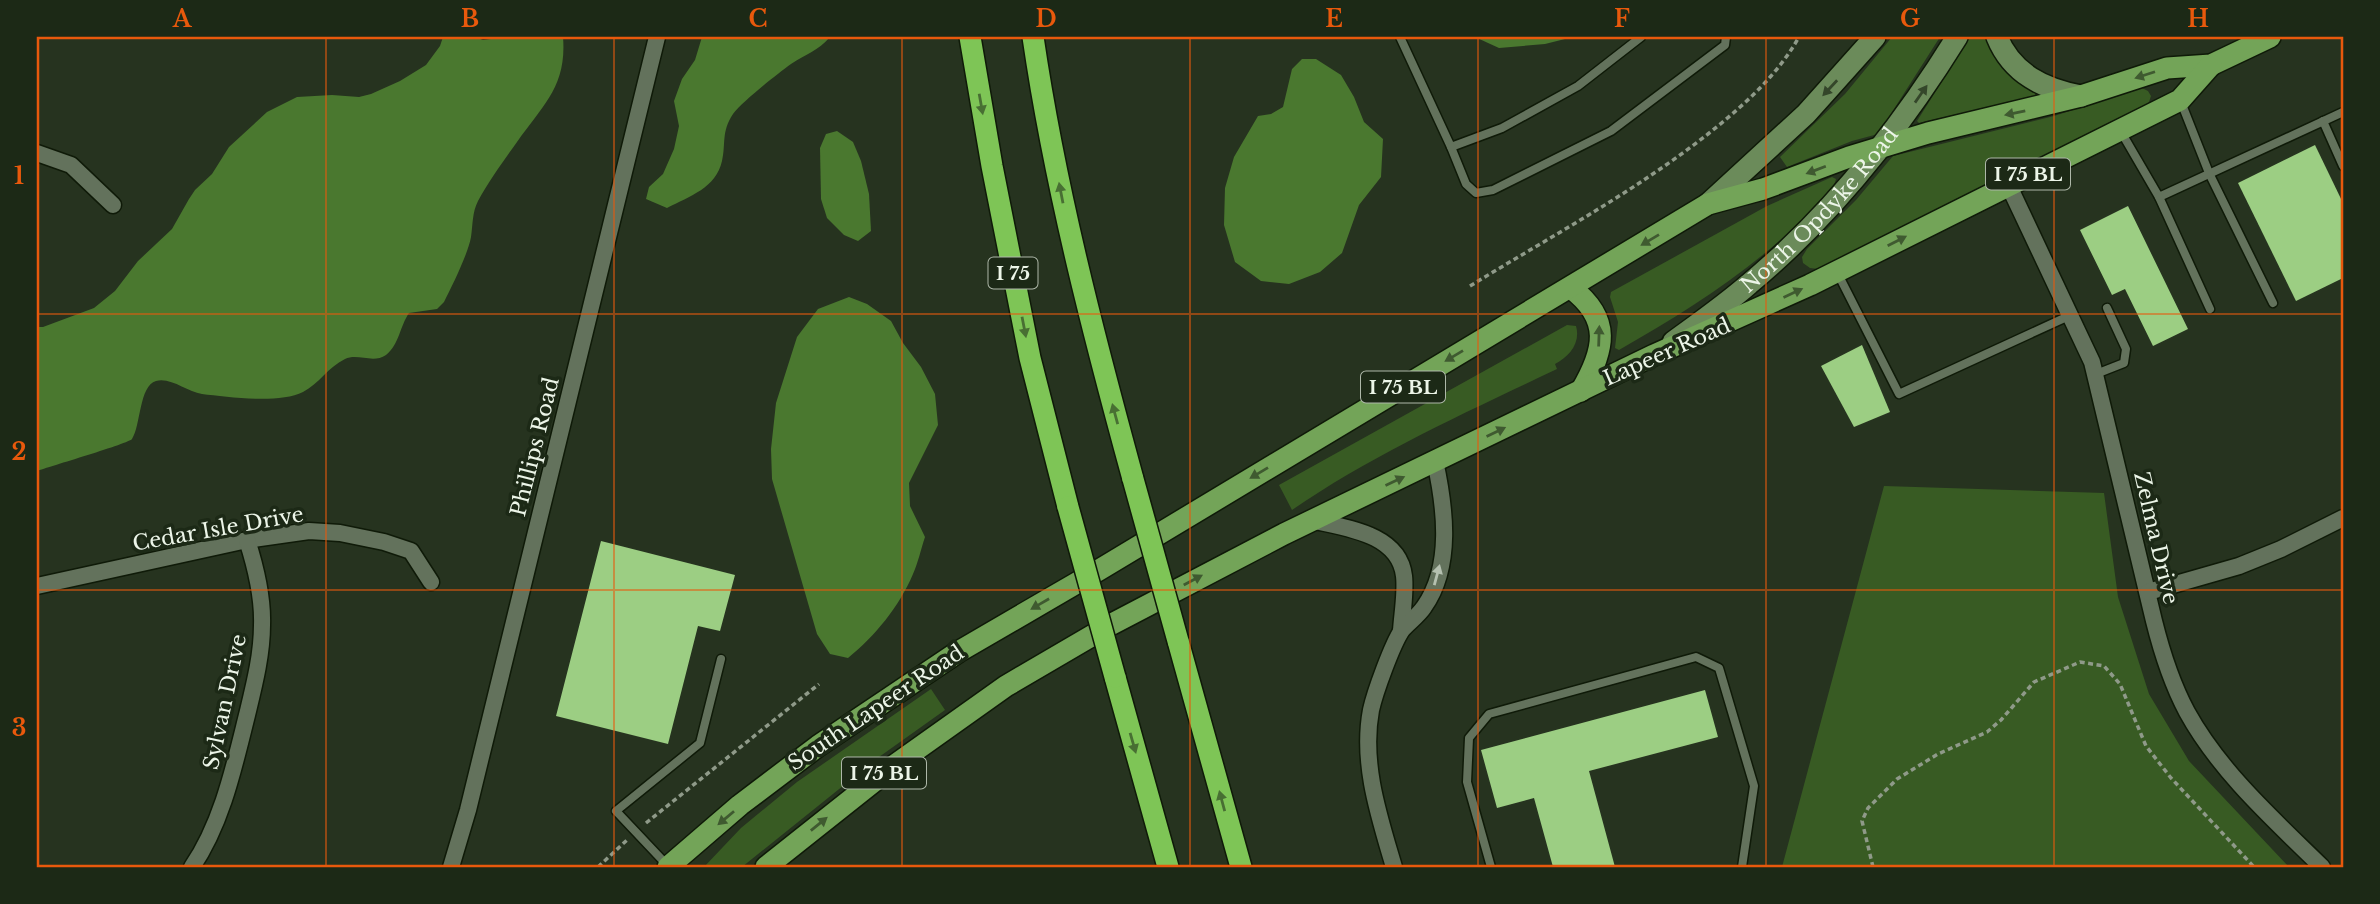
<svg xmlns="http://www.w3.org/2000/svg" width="2380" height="904" font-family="'Libre Baskerville',serif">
<rect width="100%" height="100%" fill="#26331f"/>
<!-- green -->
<g fill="#385b23">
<polygon points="1892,37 1940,37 1878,134 1852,141 1787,167 1780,157 1845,94"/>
<polygon points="1970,37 1988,37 2026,87 2035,93 2035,96 1919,123 1917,121"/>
<polygon points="2142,88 2148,91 2151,96 2149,102 2145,106 1818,269 1810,268 1803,263 1802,257 1807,249 1856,200 1893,156 2054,116"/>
<path d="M1832,177L1836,179C1834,190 1821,200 1814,208C1757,267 1689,310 1619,350L1615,348L1618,322L1610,297L1611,292L1767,206Z"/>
<path d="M1567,325L1576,326C1581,343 1569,357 1555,364L1557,369C1467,412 1375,453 1292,510L1279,485Z"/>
<polygon points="1884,486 2104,493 2118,597 2149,694 2189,761 2289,867 1782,867"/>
<polygon points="931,689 945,710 879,757 742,867 704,867 741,828 797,782"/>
</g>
<!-- water -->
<g fill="#4a782f">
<path d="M443,37H475L483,40L506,37H563C567,86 543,105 517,142C504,160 489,181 478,201C472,213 473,224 471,237C468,254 452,286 444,302L437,309L409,313C400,326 399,345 386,355C373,364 358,353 345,359C328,367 319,384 303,392C279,404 228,397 202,394C187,392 171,377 156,381C139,386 141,425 132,439C130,443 48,467 37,471V327H43L94,308L115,291L138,261L172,229L189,199L195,190L212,174L229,147L267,112L297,97L332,95L359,97L371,94L400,81L426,65L440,46Z"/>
<path d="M702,37H830C818,51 806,54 791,64C776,75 743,101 733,114C721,132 726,144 722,161C716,188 690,196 667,208L646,199L649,187L663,174L674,149L679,126L674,101L682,79L695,60Z"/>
<polygon points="1475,37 1573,37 1545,44 1499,48"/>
<polygon points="1302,59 1316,59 1341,75 1354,97 1364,122 1383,139 1381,177 1359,205 1342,253 1320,272 1289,284 1261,281 1235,262 1224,225 1225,188 1234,157 1258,116 1271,114 1283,107 1292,69"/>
<polygon points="837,131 853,142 861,161 869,194 871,231 858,241 844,235 827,218 821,199 820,148 826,134"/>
<path d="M849,297L867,304L891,321L903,343L921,367L935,394L938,425L909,483L910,506L925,537C921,549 918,563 913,574C899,607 875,636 848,658L830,654L817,634L772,479L771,449L776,403L797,337L818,309Z"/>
</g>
<!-- building -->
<g fill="#9cce83">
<polygon points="2315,145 2343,203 2343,278 2296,301 2238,183"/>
<polygon points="2128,206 2188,329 2153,346 2125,289 2112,295 2080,230"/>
<polygon points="1862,345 1890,412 1854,427 1821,366"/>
<polygon points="601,541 735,575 720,631 698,626 668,744 556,716"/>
<polygon points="1705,690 1718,737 1589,771 1615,867 1553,867 1534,798 1497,808 1481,750"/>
</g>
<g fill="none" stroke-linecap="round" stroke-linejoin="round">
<defs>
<g id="lane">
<polyline points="1400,37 1451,147 1502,128 1578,86 1641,37"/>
<polyline points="2181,102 2209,173 2273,303"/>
<polyline points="2323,121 2343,166"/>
<polyline points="2120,130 2159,197 2343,112"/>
<polyline points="1451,147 1466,184 1476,193 1493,190 1611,131 1725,45 1726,37"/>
<polyline points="2159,197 2210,309"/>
<polyline points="1838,274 1899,394 2071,315"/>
<polyline points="2096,374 2124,363 2126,349 2107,308"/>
<polyline points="667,865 616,811 700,743 721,659"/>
<polyline points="1491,867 1467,782 1469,738 1489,714 1696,657 1719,668 1754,786 1742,867"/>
</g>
<g id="street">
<polyline points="37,153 71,165 113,205"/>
<path d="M2008,184L2092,362L2154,621C2162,653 2172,684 2187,712C2220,772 2274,820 2322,867"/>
<path d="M1311,520C1345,528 1399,533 1404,576C1406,593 1402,614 1401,631"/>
<polyline points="37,586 247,540 309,531 340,533 384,542 411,551 431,582"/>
<polyline points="2148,592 2239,566 2281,549 2343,518"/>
<path d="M192,867C222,823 234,767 247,715C254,686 262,655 262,625C263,596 256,568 247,540"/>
<polyline points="451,867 468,810 657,37"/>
<path d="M1394,867C1379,816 1361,763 1371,710C1375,692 1392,645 1402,630C1409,622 1418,616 1424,607C1453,566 1445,507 1435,461"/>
</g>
<g id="secondary">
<path d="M1997,37C2012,74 2044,89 2081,96"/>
<polyline points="1708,204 1806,114 1875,37"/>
<path id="s1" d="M1673,342C1699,323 1725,305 1749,284C1833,214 1900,129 1957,37"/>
</g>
<g id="primary">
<path d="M1571,288C1612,319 1605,350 1581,391"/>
<polyline points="668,867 740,805 818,746 958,652 1099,570 1708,204 1763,189 1849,157 1928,133 2081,96 2167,68 2211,65 2270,37"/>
<polyline points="766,867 892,767 1006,686 1112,624 1284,534 1654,355 1810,285 2180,100 2211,65"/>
</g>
<g id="highway">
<polyline points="970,37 992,166 1030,358 1068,507"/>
<path d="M1033,37C1055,187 1093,333 1133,479"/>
<polyline points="1178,641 1241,867"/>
<polyline points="1115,677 1168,867"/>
</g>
</defs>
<!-- lane casing -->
<use href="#lane" stroke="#0f1a08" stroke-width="11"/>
<!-- street casing -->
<use href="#street" stroke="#0f1a08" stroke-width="19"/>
<!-- secondary casing -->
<use href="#secondary" stroke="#0f1a08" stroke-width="24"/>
<!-- primary casing -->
<use href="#primary" stroke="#0f1a08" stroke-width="24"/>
<!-- highway casing -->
<use href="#highway" stroke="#0f1a08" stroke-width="24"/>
<!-- path -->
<g stroke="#8f9a89" stroke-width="3.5" stroke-dasharray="5 3.5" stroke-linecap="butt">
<path d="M1470,286C1550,237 1634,192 1708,134C1743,106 1777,76 1799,37"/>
<polyline points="646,823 819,684"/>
<polyline points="598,867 627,840"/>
<polyline points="1873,867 1862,821 1868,808 1897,779 1938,754 1987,732 2001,720 2034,682 2080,662 2104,666 2120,684 2146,746 2171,778 2254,867"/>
</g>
<!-- lane -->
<use href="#lane" stroke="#63725c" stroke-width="8"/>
<!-- street -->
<use href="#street" stroke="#63725c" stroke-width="16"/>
<!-- secondary -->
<use href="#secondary" stroke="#6b8b5a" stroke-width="21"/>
<!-- primary -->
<use href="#primary" stroke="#73a458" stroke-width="21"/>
<!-- highway -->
<use href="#highway" stroke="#7ec556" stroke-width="21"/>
<defs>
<g id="highway-bridge">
<polyline points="1133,479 1178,641"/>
<polyline points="1068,507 1115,677"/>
</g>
</defs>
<!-- highway-bridge casing -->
<use href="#highway-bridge" stroke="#0f1a08" stroke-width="24" stroke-linecap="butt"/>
<!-- highway-bridge -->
<use href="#highway-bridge" stroke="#7ec556" stroke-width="21"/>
</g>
<!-- one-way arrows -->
<defs><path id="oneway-solid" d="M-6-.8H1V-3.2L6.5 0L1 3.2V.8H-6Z" transform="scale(1.75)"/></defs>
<g fill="#3f5a30">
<use href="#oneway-solid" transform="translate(2145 75) rotate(162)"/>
<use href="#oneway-solid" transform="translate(2015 113) rotate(168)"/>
<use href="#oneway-solid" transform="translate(1816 170) rotate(159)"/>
<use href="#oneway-solid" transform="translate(1650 240) rotate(149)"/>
<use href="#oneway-solid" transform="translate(1897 241) rotate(-27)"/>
<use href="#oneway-solid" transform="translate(1793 293) rotate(-25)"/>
<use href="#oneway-solid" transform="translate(1599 336) rotate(-88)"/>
<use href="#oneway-solid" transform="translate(1454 356) rotate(149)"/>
<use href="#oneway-solid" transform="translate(1496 432) rotate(-26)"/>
<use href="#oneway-solid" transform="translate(1259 473) rotate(149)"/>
<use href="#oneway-solid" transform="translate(1395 481) rotate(-25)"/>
<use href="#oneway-solid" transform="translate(1193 580) rotate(-28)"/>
<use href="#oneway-solid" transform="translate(1040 604) rotate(150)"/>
<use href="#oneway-solid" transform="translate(726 818) rotate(140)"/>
<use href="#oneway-solid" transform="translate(819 824) rotate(-39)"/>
</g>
<g fill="#34462a">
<use href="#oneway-solid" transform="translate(1830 88) rotate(133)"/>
<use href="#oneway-solid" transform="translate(1921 94) rotate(-55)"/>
</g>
<g fill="#486f33">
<use href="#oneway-solid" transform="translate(981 104) rotate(80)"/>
<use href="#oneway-solid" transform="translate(1061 193) rotate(-101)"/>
<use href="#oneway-solid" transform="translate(1024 327) rotate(79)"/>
<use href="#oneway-solid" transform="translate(1115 414) rotate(-105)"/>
<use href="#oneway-solid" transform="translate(1133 743) rotate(74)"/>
<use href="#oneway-solid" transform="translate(1222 801) rotate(-105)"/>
</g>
<use fill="#b5c1b0" href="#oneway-solid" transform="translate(1437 575) rotate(-75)"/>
<!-- grid -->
<path fill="none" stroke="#e8590c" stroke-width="2" stroke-opacity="0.55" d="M326,37V867M614,37V867M902,37V867M1190,37V867M1478,37V867M1766,37V867M2054,37V867M37,314H2343M37,590H2343"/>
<g text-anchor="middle" stroke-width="7" stroke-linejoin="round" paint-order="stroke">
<!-- shield labels -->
<g fill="#1c2916" stroke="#aeb8a9" stroke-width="2">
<rect x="1986" y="158.5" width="84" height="31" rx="5"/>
<rect x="988.5" y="257.5" width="49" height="31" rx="5"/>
<rect x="1361" y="371.5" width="84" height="31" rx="5"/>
<rect x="842" y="757.5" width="84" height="31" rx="5"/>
</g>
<g font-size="19" font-weight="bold" fill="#ecf5e8">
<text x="2028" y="181">I 75 BL</text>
<text x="1013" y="280">I 75</text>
<text x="1403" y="394">I 75 BL</text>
<text x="884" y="780">I 75 BL</text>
</g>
<!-- street labels -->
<g font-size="21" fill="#ecf5e8" stroke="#1c2916">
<text dy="7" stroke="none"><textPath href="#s1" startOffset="198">North Opdyke Road</textPath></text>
<text transform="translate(1667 352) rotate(-24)" y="7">Lapeer Road</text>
<text transform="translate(535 447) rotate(-76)" y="7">Phillips Road</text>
<text transform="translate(218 529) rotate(-10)" y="7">Cedar Isle Drive</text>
<text transform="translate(2156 538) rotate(77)" y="7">Zelma Drive</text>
<text transform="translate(225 702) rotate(-78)" y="7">Sylvan Drive</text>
<text transform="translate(876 708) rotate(-34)" y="7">South Lapeer Road</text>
</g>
</g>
<!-- border -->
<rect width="2380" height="904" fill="none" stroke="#1c2916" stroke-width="77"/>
<rect x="38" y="38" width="2304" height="828" fill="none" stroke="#e8590c" stroke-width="2.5"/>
<g font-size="23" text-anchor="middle" font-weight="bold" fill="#e8590c">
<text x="182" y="27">A</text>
<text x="470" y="27">B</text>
<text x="758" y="27">C</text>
<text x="1046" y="27">D</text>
<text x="1334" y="27">E</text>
<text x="1622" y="27">F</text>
<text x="1910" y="27">G</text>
<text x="2198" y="27">H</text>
<text x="19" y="184">1</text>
<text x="19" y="460">2</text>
<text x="19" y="736">3</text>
</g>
</svg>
